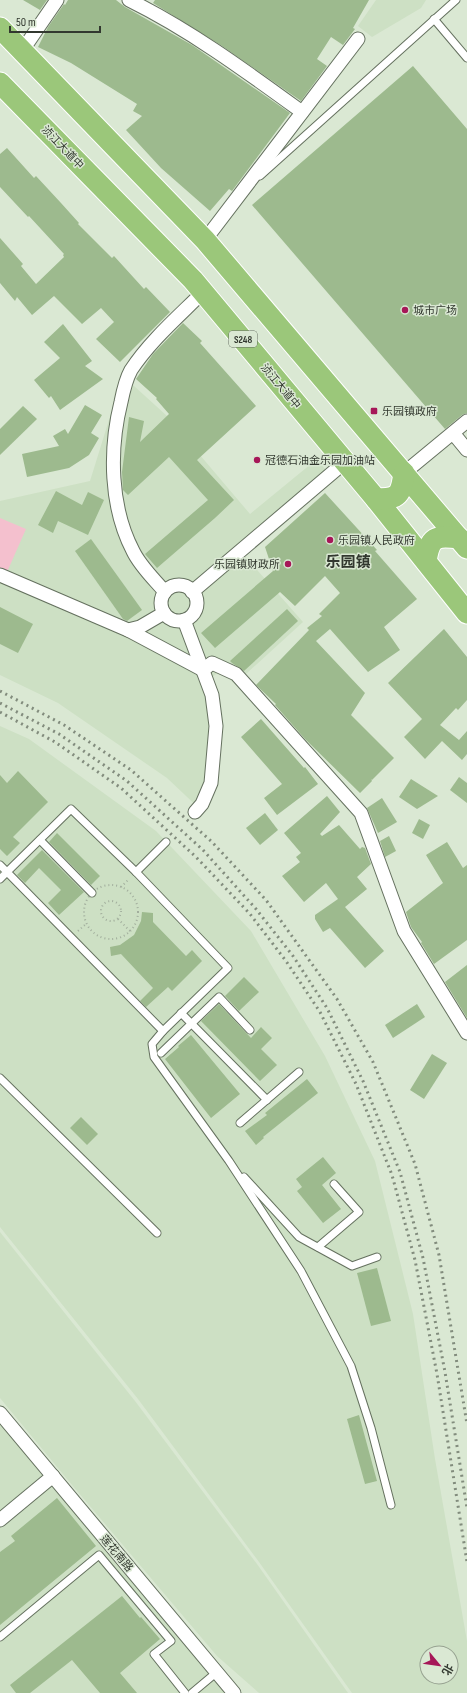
<svg xmlns="http://www.w3.org/2000/svg" width="467" height="1693" font-family="'Sofia Sans Condensed','Noto Sans SC',sans-serif">
<rect width="100%" height="100%" fill="#dae8d3"/>
<!-- built -->
<g fill="#cde0c4" fill-rule="evenodd">
<polygon points="376,0 426,0 421,8 372,37 358,26"/>
<polygon points="122,378 134,386 166,415 250,514 317,459 333,479 243,554 303,622 235,684 220,671 211,678 222,725 217,786 203,812 167,778 58,703 0,675 0,501 90,481"/>
<path d="M0,726L29,739L156,831L251,931L325,1056L375,1161L413,1314L435,1459L467,1641V1693H352L259,1562L138,1399L0,1227ZM427,1653H451V1677H427Z"/>
<polygon points="0,1232 135,1401 257,1564 348,1693 259,1693 217,1656 72,1485 0,1398"/>
<polygon points="0,1420 46,1476 0,1514"/>
<polygon points="54,1480 228,1693 0,1693 0,1525"/>
</g>
<!-- green -->
<polygon fill="#f4c0ce" points="0,518 26,529 7,572 0,569"/>
<!-- building -->
<g fill="#9dba8e">
<polygon points="23,0 47,0 40,10"/>
<polygon points="68,0 116,0 125,7 192,45 290,113 232,191 229,189 210,211 161,168 126,130 142,116 133,111 137,104 71,63 38,47 48,27 64,4 65,5"/>
<polygon points="155,0 369,0 353,28 355,29 343,45 331,37 317,59 327,66 301,101 222,46 153,3"/>
<polygon points="413,66 467,129 467,413 462,415 445,429 252,205"/>
<polygon points="7,148 34,178 36,176 61,203 79,223 78,224 112,258 114,256 144,289 146,287 170,312 120,362 96,339 114,322 101,308 82,324 54,296 32,315 17,297 15,301 0,283 0,238 23,264 21,266 36,284 64,257 63,255 64,254 29,216 28,217 0,187 0,154"/>
<polygon points="183,323 202,341 200,343 256,406 197,460 234,500 215,518 157,568 145,554 208,500 169,457 128,495 123,490 122,472 129,417 144,421 140,442 169,414 156,399 157,398 136,379 153,354"/>
<polygon points="63,324 92,361 85,366 103,379 60,410 51,396 49,398 34,380 60,358 44,342"/>
<polygon points="85,405 102,415 91,433 99,438 89,455 69,468 27,477 22,454 59,446 53,436 65,429 68,434"/>
<polygon points="23,406 37,419 0,455 0,429"/>
<polygon points="56,491 82,505 88,492 104,500 88,535 58,521 53,533 38,525"/>
<polygon points="325,493 377,550 375,551 417,599 384,627 400,650 368,672 330,629 316,641 365,693 351,715 394,758 372,780 371,779 372,781 360,793 305,739 275,705 276,704 256,685 309,630 307,628 322,616 319,614 340,593 325,576 295,606 280,592 215,648 201,633 273,571 265,547"/>
<polygon points="91,539 142,610 127,621 123,619 75,551"/>
<polygon points="0,607 33,624 18,653 0,644"/>
<polygon points="287,609 298,621 244,671 232,663 230,661"/>
<polygon points="444,629 467,657 467,700 458,710 456,708 440,725 459,740 467,731 467,754 462,760 442,741 425,759 404,737 422,719 388,683"/>
<polygon points="261,719 304,768 305,767 318,784 277,815 264,798 282,784 241,737"/>
<polygon points="18,771 48,802 13,837 20,843 7,856 0,849 0,775 7,783"/>
<polygon points="459,777 467,783 467,803 450,790"/>
<polygon points="411,779 438,796 417,809 399,797"/>
<polygon points="327,796 340,812 320,834 322,836 339,825 360,849 362,847 365,848 371,864 357,877 367,889 345,907 384,951 365,968 330,928 323,932 315,919 315,915 338,899 326,883 304,902 282,876 300,862 296,857 301,853 284,833"/>
<polygon points="382,798 397,822 378,833 367,808"/>
<polygon points="265,813 278,830 260,845 246,828"/>
<polygon points="419,819 430,825 423,839 412,833"/>
<polygon points="57,833 100,876 91,885 49,842"/>
<polygon points="389,836 396,851 385,857 380,841"/>
<polygon points="447,842 463,868 467,865 467,940 434,964 421,943 422,942 411,927 406,912 443,883 426,855"/>
<polygon points="42,850 84,892 59,915 48,903 61,890 39,868 25,883 17,875"/>
<polygon points="142,912 153,913 153,922 186,956 192,950 202,961 172,991 168,987 146,1007 140,1001 153,988 121,954 111,956 110,947 120,945 134,935 141,921"/>
<polygon points="467,965 467,1018 445,982"/>
<polygon points="244,977 259,992 239,1011 225,996"/>
<polygon points="219,1004 251,1038 261,1027 272,1038 261,1049 277,1065 260,1081 201,1021"/>
<polygon points="417,1004 425,1017 393,1038 385,1025"/>
<polygon points="191,1035 240,1094 211,1118 165,1059 179,1047 178,1046"/>
<polygon points="432,1054 447,1063 424,1099 410,1090"/>
<polygon points="307,1079 318,1093 263,1137 264,1138 256,1145 245,1131 267,1115 265,1113"/>
<polygon points="81,1117 98,1134 87,1145 70,1128"/>
<polygon points="323,1157 336,1173 322,1185 341,1209 323,1223 297,1191 302,1187 296,1179"/>
<polygon points="377,1268 391,1321 371,1326 357,1273"/>
<polygon points="359,1415 377,1481 365,1484 347,1419"/>
<polygon points="57,1498 96,1546 0,1625 0,1552 15,1541 11,1536"/>
<polygon points="122,1596 140,1618 141,1617 160,1639 120,1673 137,1693 100,1693 72,1660 30,1693 16,1693 10,1685"/>
</g>
<g fill="none" stroke-linecap="round" stroke-linejoin="round">
<defs>
<g id="service">
<polyline points="434,19 467,58"/>
<polyline points="260,176 456,0"/>
<polyline points="40,840 92,893"/>
<polyline points="0,865 7,872 163,1031 228,968 136,872 71,809 7,872 0,879"/>
<polyline points="136,872 166,842"/>
<polyline points="181,1013 267,1100"/>
<polyline points="163,1031 152,1044 154,1057 229,1161 301,1271 351,1366 371,1428 391,1505"/>
<polyline points="161,1053 219,997 250,1030"/>
<polyline points="0,1078 157,1233"/>
<polyline points="240,1123 299,1072"/>
<polyline points="244,1177 299,1237 352,1266 377,1257"/>
<polyline points="318,1247 359,1212 334,1184"/>
<polyline points="0,1637 99,1555 171,1641 154,1654 185,1693"/>
<polyline points="192,1693 217,1672"/>
</g>
<g id="minor">
<path d="M129,0C190,30 247,72 302,112"/>
<polyline points="22,51 57,0"/>
<polyline points="205,240 358,39"/>
<polyline points="453,433 467,450"/>
<polyline points="404,473 467,421"/>
<polyline points="0,575 128,630 140,627 164,613"/>
<circle cx="179" cy="603" r="18"/>
<path d="M165,592C154,579 140,566 133,551C110,507 109,450 121,402C123,392 126,379 131,370C150,341 178,317 203,292"/>
<polyline points="192,592 345,462"/>
<polyline points="184,620 212,695 216,726 211,783 202,804 195,812"/>
<polyline points="128,630 203,670 212,663 236,674 361,813 404,931 467,1033"/>
<polyline points="0,1413 234,1693"/>
<polyline points="0,1520 53,1476"/>
</g>
<g id="primary">
<polyline points="0,28 205,240 467,548"/>
<polyline points="0,83 193,280 376,499 467,613"/>
<path d="M376,499C399,499 401,495 404,473"/>
<path d="M426,561C430,537 435,535 459,538"/>
</g>
</defs>
<!-- service casing -->
<use href="#service" stroke="#65715f" stroke-width="9"/>
<!-- minor casing -->
<use href="#minor" stroke="#65715f" stroke-width="15"/>
<!-- primary casing -->
<use href="#primary" stroke="#fff" stroke-width="23"/>
<!-- path -->
<g stroke="#a2ae9d" stroke-width="2" stroke-dasharray="1 3" stroke-linecap="butt">
<polyline points="382,546 389,540"/>
<circle cx="111" cy="912" r="27"/>
<polyline points="121,887 129,879"/>
<circle cx="111" cy="911" r="10"/>
<polyline points="118,919 130,931"/>
<polyline points="78,931 86,924"/>
</g>
<!-- service -->
<use href="#service" stroke="#fff" stroke-width="7"/>
<!-- minor -->
<use href="#minor" stroke="#fff" stroke-width="13"/>
<!-- primary -->
<use href="#primary" stroke="#9bc77a" stroke-width="21"/>
<!-- rail -->
<g stroke="#828c7d" stroke-width="3" stroke-dasharray="2 4" stroke-linecap="butt">
<polyline points="0,691 64,725 131,770 212,842 266,900 337,999 373,1062 415,1164 439,1255 467,1424"/>
<polyline points="0,703 59,734 127,781 203,850 256,909 293,956 327,1008 363,1081 400,1172 423,1258 445,1372 467,1508"/>
<polyline points="0,712 55,742 121,788 196,857 250,914 286,961 320,1012 356,1084 392,1175 415,1260 437,1374 467,1562"/>
</g>
</g>
<!-- markers -->
<g fill="#a61758" stroke="#dae8d3" stroke-width="1.5">
<circle cx="405" cy="310" r="4"/>
<rect x="370" y="407" width="8" height="8" rx="2"/>
<circle cx="257" cy="460" r="4"/>
<circle cx="330" cy="540" r="4"/>
<circle cx="288" cy="564" r="4"/>
</g>
<g text-anchor="middle" stroke-width="3" stroke-linejoin="round" paint-order="stroke">
<!-- shield labels -->
<rect fill="#dae8d3" stroke="#646d60" stroke-width="1" x="229" y="331" width="28" height="16" rx="3"/>
<g font-size="10" font-weight="bold" fill="#32382f">
<text x="243" y="343">S248</text>
</g>
<!-- street labels -->
<g font-size="11" fill="#32382f" stroke="#dae8d3">
<text transform="translate(63 147) rotate(46)" y="4">浈江大道中</text>
<text transform="translate(281 386) rotate(50)" y="4">浈江大道中</text>
<text transform="translate(117 1553) rotate(50)" y="4">莲花南路</text>
</g>
<!-- poi labels -->
<g font-size="11" fill="#32382f" stroke="#dae8d3" text-anchor="start">
<text x="413" y="314">城市广场</text>
<text x="382" y="415">乐园镇政府</text>
<text x="265" y="464">冠德石油金乐园加油站</text>
<text x="338" y="544">乐园镇人民政府</text>
<text x="280" y="568" text-anchor="end">乐园镇财政所</text>
</g>
<!-- district labels -->
<g font-size="15" font-weight="bold" fill="#32382f" stroke="#dae8d3">
<text x="348" y="567">乐园镇</text>
</g>
</g>
<!-- north arrow -->
<g transform="translate(439 1665) rotate(119)"><circle r="19" fill="#dae8d3" stroke="#97a291"/>
<path d="M0-3L7 15L0 10L-7 15Z" fill="#a61758"/>
<text y="-6" font-size="11" font-weight="bold" text-anchor="middle" fill="#32382f">北</text>
</g>
<!-- scale -->
<path d="M10 26v6h90v-6" fill="none" stroke="#32382f" stroke-width="2"/>
<text x="16" y="26" font-size="12" fill="#32382f" stroke="#dae8d3" stroke-width="3" paint-order="stroke">50 m</text>
</svg>
